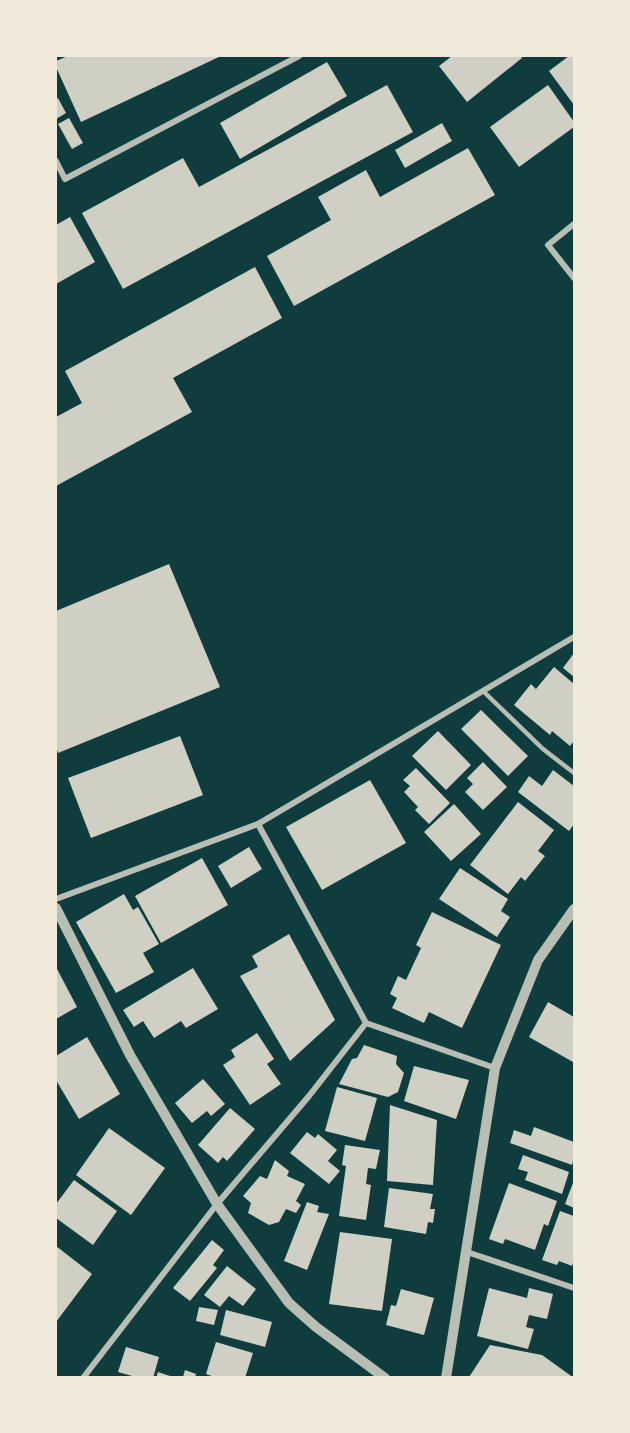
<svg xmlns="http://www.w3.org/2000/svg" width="630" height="1433" font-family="'Playfair Display',serif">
<rect width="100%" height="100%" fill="#0f3d3e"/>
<!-- building -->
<g fill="#cfcfc3">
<polygon points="68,56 221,56 81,122 56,67 56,61"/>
<polygon points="452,56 520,56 522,58 467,102 439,66"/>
<polygon points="569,56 574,56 574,105 549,71"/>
<polygon points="327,62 347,96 240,159 220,123"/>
<polygon points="387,85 413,132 123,289 82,213 183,158 199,187"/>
<polygon points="548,85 574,122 574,127 519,167 490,127"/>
<polygon points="58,98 66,113 56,119 56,100"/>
<polygon points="69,118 83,143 72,149 58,124"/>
<polygon points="442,123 452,141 405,168 395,150"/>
<polygon points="468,148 495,195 294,306 267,256 331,220 318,197 366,170 380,197"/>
<polygon points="70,217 95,262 56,284 56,225"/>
<polygon points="255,267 282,318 173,378 192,412 56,486 56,417 82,403 65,371"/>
<polygon points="169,564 220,687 58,753 56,746 56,611"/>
<polygon points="574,653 574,677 563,668"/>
<polygon points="554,667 574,684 574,741 570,746 552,731 550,735 514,705 531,684 536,689"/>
<polygon points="481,710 528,756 508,776 461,729"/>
<polygon points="438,731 471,765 446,790 412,756"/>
<polygon points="180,736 203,795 91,838 68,778"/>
<polygon points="483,762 507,787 483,810 465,792 473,784 467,778"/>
<polygon points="416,768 450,803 429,824 415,810 418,807 404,792 410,786 403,780"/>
<polygon points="553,770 574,786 574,824 569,831 518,792 529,776 542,786"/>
<polygon points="370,780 406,843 322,890 286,827"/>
<polygon points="518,802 554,830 538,851 545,856 525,881 521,877 508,894 470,865"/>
<polygon points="454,804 481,834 451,861 424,832"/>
<polygon points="249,847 262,869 231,888 218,866"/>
<polygon points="202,858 228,905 161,943 135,896"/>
<polygon points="460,868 508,899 501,911 510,917 497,937 439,899"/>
<polygon points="124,894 133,910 138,907 159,944 143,953 154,972 116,993 76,922"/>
<polygon points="432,912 501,945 462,1028 429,1012 424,1023 392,1008 397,998 390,994 398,976 406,980 421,948 416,945"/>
<polygon points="289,934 335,1020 290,1061 240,976 258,967 252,956"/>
<polygon points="56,967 77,1007 56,1019"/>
<polygon points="193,968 218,1009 186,1028 181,1021 154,1038 143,1021 134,1027 123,1010"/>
<polygon points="548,1002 574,1017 573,1062 529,1037"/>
<polygon points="257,1033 274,1059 267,1064 281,1084 250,1105 223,1065 235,1057 231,1050"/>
<polygon points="87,1037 120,1094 79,1119 56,1080 56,1056"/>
<polygon points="364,1045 397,1056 396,1064 404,1073 398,1092 388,1097 339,1084 352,1059 357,1058"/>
<polygon points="414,1066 469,1080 456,1119 404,1101"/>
<polygon points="203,1079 225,1104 211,1116 207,1111 192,1123 175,1103"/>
<polygon points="337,1087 377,1098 365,1141 325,1131"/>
<polygon points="390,1105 437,1120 433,1185 387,1181"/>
<polygon points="230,1108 255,1129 227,1161 223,1157 218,1163 198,1145"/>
<polygon points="534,1127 574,1142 574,1157 572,1165 510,1143 514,1130 531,1136"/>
<polygon points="109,1128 165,1168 131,1215 76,1175"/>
<polygon points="307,1132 315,1138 318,1134 337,1150 328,1161 340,1171 329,1184 290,1153"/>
<polygon points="345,1145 380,1150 376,1169 368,1168 366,1184 371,1185 366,1220 339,1216 346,1166 342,1165"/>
<polygon points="523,1155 569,1172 562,1194 525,1180 528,1172 518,1169"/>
<polygon points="275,1160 289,1171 287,1176 305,1184 296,1201 301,1205 296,1213 286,1209 279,1222 269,1225 248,1213 251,1203 243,1196 260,1176 267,1179"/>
<polygon points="74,1180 117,1211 93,1245 56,1218 56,1204"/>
<polygon points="574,1180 574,1208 565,1204"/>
<polygon points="509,1183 557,1201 548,1226 544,1224 535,1250 505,1239 503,1244 489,1239"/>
<polygon points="389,1188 433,1194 430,1209 435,1209 433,1223 428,1222 426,1234 384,1227"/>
<polygon points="307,1202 319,1206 317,1212 329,1214 307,1270 284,1261"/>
<polygon points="560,1211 574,1216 574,1259 572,1266 559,1261 557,1265 542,1260"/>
<polygon points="340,1232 392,1239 382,1311 329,1304"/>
<polygon points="212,1240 224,1250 213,1265 217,1268 190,1301 173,1288"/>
<polygon points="56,1246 92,1274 56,1322"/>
<polygon points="227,1266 256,1289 243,1306 229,1296 220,1307 204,1295"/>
<polygon points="489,1288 527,1298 529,1288 553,1294 547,1319 529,1315 526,1327 534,1329 528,1349 477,1336"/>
<polygon points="401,1289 434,1298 424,1335 386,1325 391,1305 396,1306"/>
<polygon points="199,1307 218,1310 214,1325 196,1321"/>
<polygon points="226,1310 272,1322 265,1347 220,1335"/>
<polygon points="216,1342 253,1353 245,1378 226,1376 225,1378 217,1378 206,1374"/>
<polygon points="490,1345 542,1355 574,1378 471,1378 469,1377"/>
<polygon points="126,1347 159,1357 153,1378 139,1378 118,1372"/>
<polygon points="185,1370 196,1374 195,1378 183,1377"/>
<polygon points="158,1372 173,1377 173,1378 156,1378"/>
</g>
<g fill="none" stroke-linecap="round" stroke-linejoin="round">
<!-- service -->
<polyline stroke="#b8beb3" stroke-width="4.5" points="483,691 543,749 574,773"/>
<!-- minor -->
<g stroke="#b8beb3" stroke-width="6">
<polyline points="56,161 65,179 299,56"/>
<polyline points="574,224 548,245 574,278"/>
<polyline points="258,824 366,1023 495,1068"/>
<polyline points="56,899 258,824 574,637"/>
<polyline points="467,1252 574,1288"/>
<polyline points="83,1378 217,1204 309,1096 366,1023"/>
</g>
<!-- tertiary -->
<g stroke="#b8beb3" stroke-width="10">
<polyline points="56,908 130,1055 217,1204 289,1303 316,1327 385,1378"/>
<polyline points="446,1378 495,1068 538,960 574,909"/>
</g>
</g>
<!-- border -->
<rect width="630" height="1433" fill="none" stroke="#f1e9da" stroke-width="114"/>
</svg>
